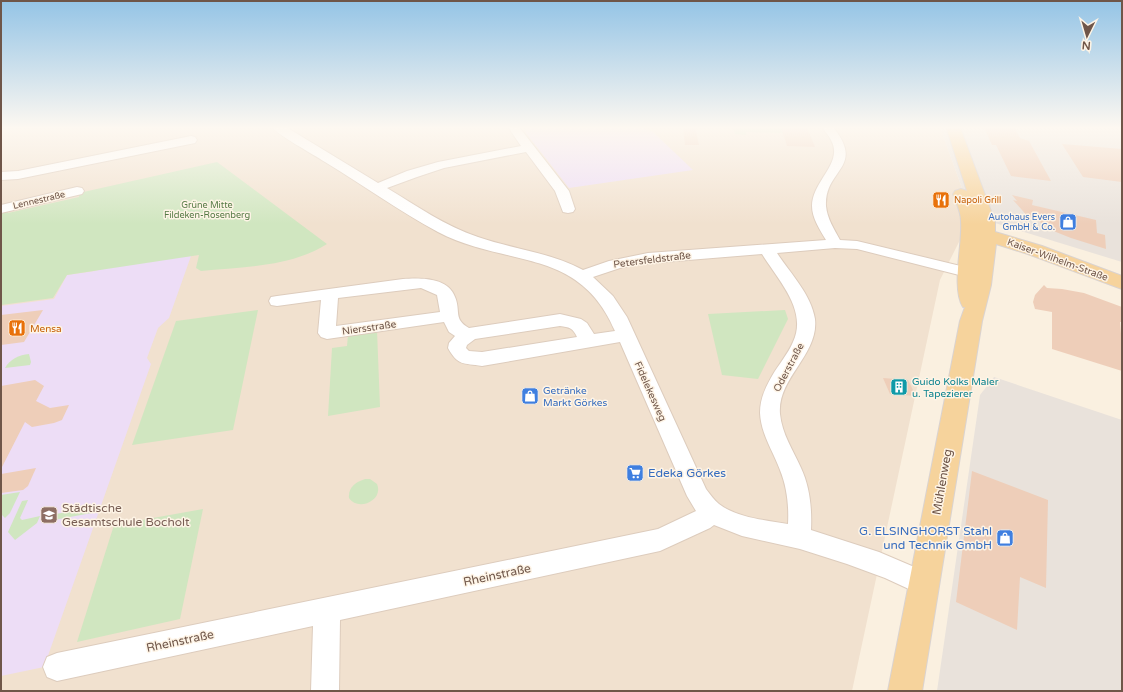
<svg xmlns="http://www.w3.org/2000/svg" width="1123" height="692" font-family="'Varela Round',sans-serif">
<rect width="100%" height="100%" fill="#faf0e0"/>
<!-- residential -->
<polygon fill="#f1e1cf" points="1,127 940,127 972,216 940,280 852,691 1,691"/>
<!-- industrial -->
<g fill="#e9e2db">
<polygon points="940,127 1122,127 1122,262 972,216"/>
<polygon points="994,377 1122,420 1122,691 937,691 980,395"/>
</g>
<!-- education -->
<g fill="#edddf6">
<polygon points="524,127 642,127 653,132 693,170 569,188 526,133"/>
<polygon points="191,256 169,318 158,328 147,358 151,364 44,667 1,676 1,306 54,299 67,275 95,271 116,264"/>
</g>
<!-- green -->
<g fill="#d0e6c0">
<polygon points="733,127 781,127 783,133 746,132 746,135 735,134"/>
<path d="M217,162L327,244C291,267 242,267 201,271L196,268L199,255L67,275L53,298L1,305V211L7,209L8,213L79,197V193Z"/>
<polygon points="258,310 233,430 132,445 176,321"/>
<polygon points="785,310 788,319 758,379 722,375 708,314"/>
<polygon points="377,330 380,407 328,416 332,348 347,346 348,335"/>
<path d="M29,354L31,362L30,365L5,368C10,359 19,355 29,354Z"/>
<path d="M365,479H370L377,484C384,500 358,512 349,498C348,487 356,482 365,479Z"/>
<polygon points="20,492 10,513 5,518 1,514 1,495"/>
<polygon points="28,500 20,518 22,520 40,516 37,523 15,540 8,532 22,501"/>
<polygon points="99,506 97,512 43,522 45,516"/>
<polygon points="203,509 180,619 77,642 114,525"/>
</g>
<!-- building -->
<g fill="#eeceb9">
<polygon points="683,127 695,127 699,145 685,145"/>
<polygon points="781,127 807,127 815,147 787,146"/>
<polygon points="984,127 1014,127 1020,138 1029,141 1051,181 1011,176 996,145 992,145"/>
<polygon points="1062,144 1122,149 1122,182 1083,177"/>
<polygon points="1012,195 1033,200 1032,205 1096,220 1097,233 1105,235 1106,249 1071,238 1056,232 1030,216 1030,219 1013,200 1017,201"/>
<polygon points="1044,285 1047,288 1062,289 1084,293 1122,307 1122,322 1120,322 1122,345 1122,371 1052,349 1052,312 1035,309 1033,302 1035,295"/>
<polygon points="43,310 24,342 1,345 1,315"/>
<polygon points="883,378 908,380 916,396 890,394"/>
<polygon points="35,380 44,386 36,401 50,408 69,405 62,420 54,423 32,427 25,422 1,469 1,386"/>
<polygon points="36,468 28,486 23,490 1,493 1,474"/>
<polygon points="972,471 1048,500 1046,588 1020,577 1017,630 956,602"/>
</g>
<g fill="none" stroke-linecap="round" stroke-linejoin="round">
<defs>
<g id="minor">
<path d="M272,127H286L378,183L407,171L438,162L521,146L508,127H519L569,191L575,209L573,212L568,213L563,212L555,191L526,152L444,168L417,177L387,188C417,206 445,226 478,237C512,249 550,252 583,270L609,261L648,253L826,240C820,230 812,218 812,206C812,181 844,163 831,140C829,135 824,131 822,127H833C866,168 824,169 826,206C827,218 834,229 840,240L857,241L973,269L975,272L973,275L967,277L857,249L835,248L777,253C790,273 811,294 815,319C819,355 777,378 780,414C782,434 793,450 801,468C810,487 812,509 811,530L879,552L933,575L937,584L933,593L924,596L885,578L847,564L800,549L742,536L714,525L710,528L660,551L340,620L339,691H311L313,626L57,681L47,677L43,667L47,657L57,653L658,529L696,511L687,496L620,342L482,366C463,363 458,366 448,348L449,343L455,336L449,332L444,322L327,339L321,337L318,333L321,300L277,306L271,305L269,301L271,297L277,296L403,279C420,278 448,277 455,297C461,311 453,319 469,328L560,314L581,319L587,323L594,334L615,331C579,246 506,268 438,232C399,211 363,185 325,162C313,154 279,136 272,127ZM762,254C778,280 808,310 793,342C788,354 779,364 772,376C765,388 760,399 760,413C761,434 773,451 780,470C787,487 789,506 788,524C766,520 737,518 719,504C714,500 710,494 706,489L627,317L613,296L593,277L620,268L639,264ZM421,288L437,295L440,312L336,326L338,298ZM560,326C569,327 573,328 577,337L482,352L469,351L466,348L467,345L475,339Z"/>
<polygon points="191,136 195,137 197,140 195,143 18,179 1,180 1,172 18,171"/>
<polygon points="77,187 82,188 84,191 82,194 1,213 1,205"/>
</g>
<path id="major" d="M946,127H960L995,222V232L1042,246L1122,276V289L1028,254L996,244L991,285L982,321L922,691H888L960,321L965,307H963C951,288 963,243 961,221C961,212 956,202 953,194L955,191L961,189L967,191Z"/>
</defs>
<!-- minor casing -->
<use href="#minor" stroke="#ddccbd" stroke-width="2"/>
<!-- major casing -->
<use href="#major" stroke="#dad3d0" stroke-width="2"/>
<!-- minor -->
<use href="#minor" fill="#fff" fill-rule="evenodd"/>
<!-- major -->
<use href="#major" fill="#f6d39c" fill-rule="evenodd"/>
</g>
<!-- sky -->
<linearGradient id="sky" x2="0" y2="1"><stop stop-color="#94c4e6"/><stop offset="0.57" stop-color="#fdf8f1"/><stop offset="1" stop-color="#fdf8f1" stop-opacity="0"/></linearGradient>
<rect width="1123" height="224" fill="url(#sky)"/>
<!-- icons -->
<defs>
<symbol id="restaurant-square" viewBox="-11 -11 22 22"><rect x="-9" y="-9" width="18" height="18" rx="4" fill="#e8710a" stroke="#fef4e6"/><path d="M-5-6h1v4h1v-4h1v4h1v-4h1v5L-1.5 .5V6h-2V.5L-5-1ZM5-6V6H3V1.5H1.5Q1.5-4 5-6Z" fill="#fff"/></symbol>
<symbol id="shop-square" viewBox="-11 -11 22 22"><rect x="-9" y="-9" width="18" height="18" rx="4" fill="#3f7fe0" stroke="#fef4e6"/><path d="M-5-2.5h2.3a2.7 3.5 0 0 1 5.4 0H5L5.5 6h-11ZM-1.5-2.5h3a1.5 2.3 0 0 0-3 0Z" fill="#fff"/></symbol>
<symbol id="building-square" viewBox="-11 -11 22 22"><rect x="-9" y="-9" width="18" height="18" rx="4" fill="#0f9aa8" stroke="#fef4e6"/><path d="M-4-6H4V6H1V3H-1V6H-4ZM-2.5-4.3h1.7v1.8h-1.7ZM.8-4.3h1.7v1.8H.8ZM-2.5-1h1.7V.8h-1.7ZM.8-1h1.7V.8H.8Z" fill="#fff"/></symbol>
<symbol id="supermarket-square" viewBox="-11 -11 22 22"><rect x="-9" y="-9" width="18" height="18" rx="4" fill="#3f7fe0" stroke="#fef4e6"/><path d="M-6-5.5h2.5l.6 2H6L4.5 2H-2.5L-4.4-4H-6ZM-1.5 3.2a1.3 1.3 0 1 0 .1 0ZM3 3.2a1.3 1.3 0 1 0 .1 0Z" fill="#fff"/></symbol>
<symbol id="school-square" viewBox="-11 -11 22 22"><rect x="-9" y="-9" width="18" height="18" rx="4" fill="#8d6e63" stroke="#fef4e6"/><path d="M0-5L7-2L0 1L-7-2ZM-4 1L0 2.5L4 1V4Q0 6-4 4Z" fill="#fff"/></symbol>
</defs>
<g fill-rule="evenodd">
<use href="#restaurant-square" x="931" y="190" width="20" height="20"/>
<use href="#shop-square" x="1058" y="212" width="20" height="20"/>
<use href="#restaurant-square" x="7" y="318" width="20" height="20"/>
<use href="#building-square" x="889" y="377" width="20" height="20"/>
<use href="#shop-square" x="520" y="386" width="20" height="20"/>
<use href="#supermarket-square" x="625" y="463" width="20" height="20"/>
<use href="#school-square" x="39" y="505" width="20" height="20"/>
<use href="#shop-square" x="995" y="528" width="20" height="20"/>
</g>
<g text-anchor="middle" stroke-width="3" stroke-linejoin="round" paint-order="stroke">
<!-- far-street labels -->
<g font-size="9" fill="#6f5649" stroke="#fef4e6">
<text transform="translate(39 200) rotate(-13)" y="3">Lennestraße</text>
</g>
<!-- far-food labels -->
<g font-size="9" fill="#c56008" stroke="#fef4e6" text-anchor="start">
<text x="954" y="203">Napoli Grill</text>
</g>
<!-- far-park labels -->
<g font-size="9" fill="#557a45" stroke="#fef4e6">
<text x="207" y="208">Grüne Mitte<tspan x="207" dy="10">Fildeken-Rosenberg</tspan></text>
</g>
<!-- far-shop labels -->
<g font-size="9" fill="#366cbe" stroke="#fef4e6" text-anchor="end">
<text x="1055" y="220">Autohaus Evers<tspan x="1055" dy="10">GmbH &amp; Co.</tspan></text>
</g>
<!-- street labels -->
<g font-size="10" fill="#6f5649" stroke="#fef4e6">
<text transform="translate(652 259) rotate(-7)" y="4">Petersfeldstraße</text>
<text transform="translate(1058 259) rotate(20)" y="4">Kaiser-Wilhelm-Straße</text>
<text transform="translate(369 327) rotate(-8)" y="4">Niersstraße</text>
<text transform="translate(788 367) rotate(-62)" y="4">Oderstraße</text>
<text transform="translate(651 391) rotate(66)" y="4">Fidelekesweg</text>
</g>
<!-- food labels -->
<g font-size="10" fill="#c56008" stroke="#fef4e6" text-anchor="start">
<text x="30" y="332">Mensa</text>
</g>
<!-- culture labels -->
<g font-size="10" fill="#0d838f" stroke="#fef4e6" text-anchor="start">
<text x="912" y="385">Guido Kolks Maler<tspan x="912" dy="12">u. Tapezierer</tspan></text>
</g>
<!-- shop labels -->
<g font-size="10" fill="#366cbe" stroke="#fef4e6" text-anchor="start">
<text x="543" y="394">Getränke<tspan x="543" dy="12">Markt Görkes</tspan></text>
</g>
<!-- near-shop labels -->
<g font-size="12" fill="#366cbe" stroke="#fef4e6" text-anchor="start">
<text x="648" y="477">Edeka Görkes</text>
<text x="992" y="535" text-anchor="end">G. ELSINGHORST Stahl<tspan x="992" dy="14">und Technik GmbH</tspan></text>
</g>
<!-- near-street labels -->
<g font-size="12" fill="#6f5649" stroke="#fef4e6">
<text transform="translate(942 482) rotate(-80)" y="4">Mühlenweg</text>
<text transform="translate(497 575) rotate(-12)" y="4">Rheinstraße</text>
<text transform="translate(180 641) rotate(-12)" y="4">Rheinstraße</text>
</g>
<!-- near-education labels -->
<g font-size="12" fill="#785e54" stroke="#fef4e6" text-anchor="start">
<text x="62" y="512">Städtische<tspan x="62" dy="14">Gesamtschule Bocholt</tspan></text>
</g>
</g>
<!-- border -->
<rect width="1123" height="692" fill="none" stroke="#6f5649" stroke-width="4"/>
<!-- north arrow -->
<g transform="translate(1087 36) rotate(185)" stroke="#fef4e6" stroke-width="3" paint-order="stroke">
<path d="M0-3L7 15L0 10L-7 15Z" fill="#6f5649"/>
<text y="-6" font-size="11" font-weight="bold" text-anchor="middle" fill="#6f5649">N</text>
</g>
</svg>
